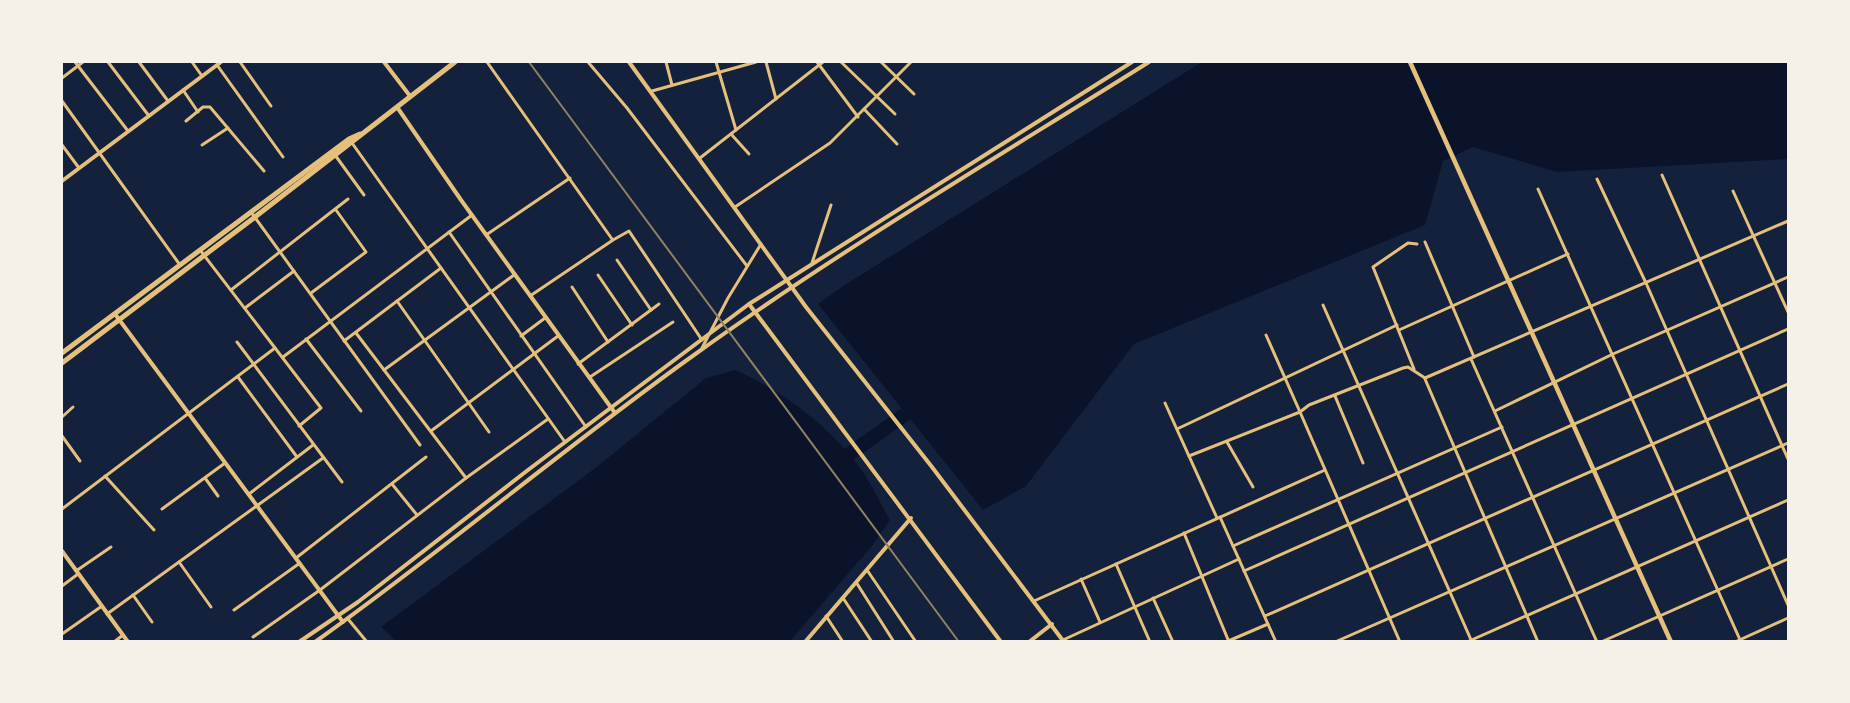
<svg xmlns="http://www.w3.org/2000/svg" width="1850" height="703" font-family="Ubuntu,sans-serif">
<rect width="100%" height="100%" fill="#14213d"/>
<!-- water -->
<g fill="#0b132b">
<polygon points="1202,62 1788,62 1788,159 1557,172 1473,147 1443,161 1425,225 1134,344 1026,486 983,510 818,304 843,286"/>
<path d="M735,370C782,391 830,426 860,468C872,484 880,503 890,520L872,546L790,641L397,642L381,627L598,466L706,378Z"/>
</g>
<g fill="none" stroke-linecap="round" stroke-linejoin="round">
<!-- river -->
<polyline stroke="#0b132b" stroke-width="14" points="834,465 921,403"/>
<!-- minor -->
<g stroke="#e5c07b" stroke-width="3">
<polyline points="75,62 128,131"/>
<polyline points="108,62 149,116"/>
<polyline points="139,62 168,101"/>
<polyline points="192,62 202,76"/>
<polyline points="240,62 271,106"/>
<polyline points="487,62 612,239"/>
<polyline points="588,62 627,108 747,266"/>
<polyline points="666,62 672,85"/>
<polyline points="716,62 736,130"/>
<polyline points="766,62 776,99"/>
<polyline points="817,62 858,117"/>
<polyline points="841,62 895,114"/>
<polyline points="881,62 914,94"/>
<polyline points="217,65 283,157"/>
<polyline points="62,78 83,62"/>
<polyline points="183,90 198,112"/>
<polyline points="652,91 756,62"/>
<polyline points="62,101 180,265"/>
<polyline points="864,109 897,144"/>
<polyline points="186,121 203,107 210,107 264,171"/>
<polyline points="731,134 749,154"/>
<polyline points="352,143 565,442"/>
<polyline points="62,145 79,168"/>
<polyline points="202,145 228,128"/>
<polyline points="335,155 364,195"/>
<polyline points="700,158 823,62"/>
<polyline points="1662,175 1788,459"/>
<polyline points="1597,179 1646,283 1788,605"/>
<polyline points="1538,189 1741,642"/>
<polyline points="1733,191 1788,312"/>
<polyline points="735,207 830,143 911,62"/>
<polyline points="251,212 420,445"/>
<polyline points="449,232 586,427"/>
<polyline points="486,235 570,178"/>
<polyline points="1425,242 1474,357"/>
<polyline points="200,250 321,408 299,426"/>
<polyline points="617,260 651,310"/>
<polyline points="812,263 831,205"/>
<polyline points="598,275 632,325"/>
<polyline points="572,287 608,342"/>
<polyline points="231,290 348,199"/>
<polyline points="311,293 366,252 336,210"/>
<polyline points="530,296 613,240 629,231 702,340"/>
<polyline points="397,301 489,432"/>
<polyline points="1323,305 1472,642"/>
<polyline points="245,308 294,271"/>
<polyline points="1399,330 1568,254"/>
<polyline points="356,333 466,478 548,419"/>
<polyline points="521,336 545,318"/>
<polyline points="306,339 361,411"/>
<polyline points="344,341 441,268"/>
<polyline points="237,342 342,482"/>
<polyline points="702,348 728,298 761,244"/>
<polyline points="283,357 472,215"/>
<polyline points="1471,359 1597,642"/>
<polyline points="578,364 659,304"/>
<polyline points="1414,369 1373,267 1408,243 1417,244"/>
<polyline points="384,370 514,275"/>
<polyline points="238,377 297,457"/>
<polyline points="590,377 673,322"/>
<polyline points="1425,379 1538,642"/>
<polyline points="1335,396 1363,463"/>
<polyline points="1165,403 1217,518"/>
<polyline points="1495,411 1613,354 1788,277"/>
<polyline points="62,417 73,407"/>
<polyline points="1177,429 1397,325"/>
<polyline points="431,431 558,336"/>
<polyline points="62,436 80,461"/>
<polyline points="1227,442 1253,487"/>
<polyline points="1189,456 1300,412 1266,335"/>
<polyline points="105,476 154,530"/>
<polyline points="205,478 218,496"/>
<polyline points="392,484 417,515"/>
<polyline points="249,494 313,445"/>
<polyline points="62,509 275,348"/>
<polyline points="162,509 225,463"/>
<polyline points="1220,517 1276,642"/>
<polyline points="1184,533 1229,642"/>
<polyline points="1233,546 1502,427"/>
<polyline points="296,558 426,457"/>
<polyline points="179,562 211,607"/>
<polyline points="1116,564 1150,642"/>
<polyline points="867,570 916,642"/>
<polyline points="76,571 111,547"/>
<polyline points="1244,571 1788,329"/>
<polyline points="1081,579 1100,622"/>
<polyline points="856,582 894,642"/>
<polyline points="62,586 78,574"/>
<polyline points="133,595 152,622"/>
<polyline points="843,598 872,642"/>
<polyline points="1153,598 1173,642"/>
<polyline points="1034,601 1325,470"/>
<polyline points="234,610 300,563"/>
<polyline points="107,614 323,458"/>
<polyline points="826,616 843,642"/>
<polyline points="1265,616 1788,384"/>
<polyline points="348,619 367,642"/>
<polyline points="62,634 102,606"/>
<polyline points="253,637 320,590 466,478"/>
<polyline points="1063,640 1239,559"/>
<polyline points="114,642 123,635"/>
<polyline points="1226,642 1268,624"/>
<polyline points="1335,642 1788,443"/>
<polyline points="1400,642 1300,412 1309,405 1403,368 1408,367 1425,378 1788,221"/>
<polyline points="1467,642 1788,500"/>
<polyline points="1601,642 1788,559"/>
<polyline points="1735,642 1788,618"/>
</g>
<!-- tertiary -->
<g stroke="#e5c07b" stroke-width="4">
<polyline points="384,62 410,96"/>
<polyline points="629,62 806,307 932,467 1064,642"/>
<polyline points="397,107 461,200 615,413"/>
<polyline points="62,181 221,62"/>
<polyline points="749,304 1001,642"/>
<polyline points="115,314 343,622"/>
<polyline points="62,551 128,642"/>
<polyline points="299,642 358,602 528,470 749,304 1132,62"/>
<path d="M315,642C444,550 565,447 694,355C840,250 996,158 1149,62"/>
<polyline points="805,642 911,518"/>
<polyline points="1029,642 1052,624"/>
</g>
<!-- secondary -->
<polyline stroke="#e5c07b" stroke-width="4.5" points="1410,62 1671,642"/>
<!-- trunk -->
<g stroke="#e5c07b" stroke-width="5">
<polyline points="62,353 349,139 360,134"/>
<polyline points="62,363 255,217 455,62"/>
</g>
<!-- rail -->
<polyline stroke="#918062" stroke-width="2" points="529,62 959,642"/>
</g>
<!-- border -->
<rect width="1850" height="703" fill="none" stroke="#f6f1e7" stroke-width="126"/>
</svg>
